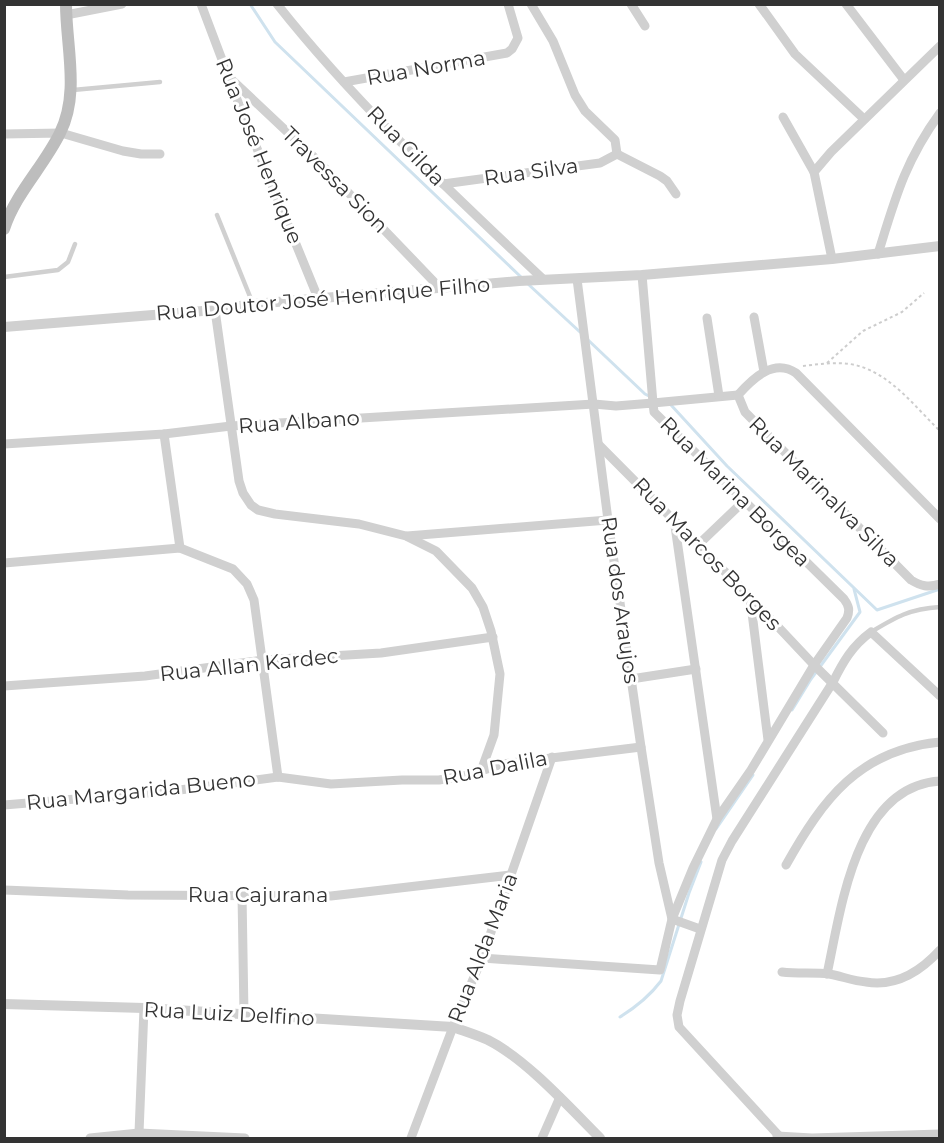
<svg xmlns="http://www.w3.org/2000/svg" width="944" height="1143" font-family="Montserrat,sans-serif">
<rect width="100%" height="100%" fill="#fff"/>
<g fill="none" stroke-linecap="round" stroke-linejoin="round">
<!-- stream -->
<g stroke="#cfe2ee" stroke-width="3">
<polyline points="250,4 275,42 521,277"/>
<polyline points="528,284 580,332"/>
<polyline points="587,339 645,394 651,397"/>
<polyline points="671,405 727,466 877,610 940,589"/>
<polyline points="792,710 811,679 860,612 854,589"/>
<polyline points="716,829 753,775"/>
<path d="M620,1017C636,1007 649,997 661,981L689,893L701,862"/>
</g>
<!-- path -->
<g stroke="#cdcdcd" stroke-width="2" stroke-dasharray="3 3" stroke-linecap="butt">
<polyline points="827,363 863,331 902,312 924,293"/>
<path d="M803,366C819,364 835,362 850,364C888,370 914,406 940,431"/>
</g>
<!-- service -->
<g stroke="#d0d0d0" stroke-width="4.5">
<polyline points="73,90 160,82"/>
<polyline points="217,215 253,304"/>
<polyline points="4,277 58,270 68,262 75,244"/>
<path d="M871,632C896,617 909,609 940,607"/>
</g>
<!-- minor -->
<g stroke="#d0d0d0" stroke-width="9">
<polyline points="201,4 238,102 318,298"/>
<path d="M277,4C356,104 451,192 543,279"/>
<polyline points="531,4 553,41 575,95 585,111 615,140 617,154"/>
<polyline points="631,4 645,26"/>
<polyline points="759,4 795,54 864,119"/>
<polyline points="846,4 904,80"/>
<polyline points="66,15 122,4"/>
<polyline points="231,79 317,160 439,287"/>
<polyline points="344,82 507,53 512,49 518,38 508,4"/>
<polyline points="783,117 814,172"/>
<polyline points="4,134 61,133 123,151 141,154 160,154"/>
<polyline points="617,154 660,176 667,181 676,194"/>
<polyline points="443,184 600,163 617,154"/>
<path d="M878,254C895,199 905,161 940,113"/>
<polyline points="832,259 814,172 831,152 940,46"/>
<polyline points="642,275 653,403 738,395"/>
<polyline points="577,279 608,520 641,747 659,863 672,919 700,929"/>
<polyline points="215,310 239,481 243,493 251,505 258,510 275,514 359,524 406,536 436,551 472,588 483,607 491,631 500,674 494,735 481,771"/>
<polyline points="754,317 764,372"/>
<polyline points="707,318 719,396"/>
<polyline points="164,434 180,548"/>
<path d="M4,444L164,434L231,426L594,404L616,406L653,403L654,412L844,599C849,606 850,610 847,618L814,665L751,770L717,819L693,868L672,919L660,970L482,958"/>
<polyline points="599,445 750,597 814,665 883,733"/>
<polyline points="674,519 717,819"/>
<path d="M940,519L796,373C774,358 753,378 738,395L745,412L911,580C921,586 928,588 940,584"/>
<polyline points="407,536 608,520"/>
<polyline points="699,544 745,500"/>
<polyline points="4,563 180,548 233,569 247,584 254,600 278,777"/>
<polyline points="750,597 768,740"/>
<polyline points="631,679 696,669"/>
<polyline points="4,686 145,676 263,660 381,653 493,637"/>
<polyline points="4,805 172,791 278,777 331,784 402,780 439,780 468,775 503,764 641,747"/>
<path d="M786,865C823,799 859,750 940,742"/>
<polyline points="4,890 128,895 331,896 511,875"/>
<polyline points="242,894 244,1014"/>
<path d="M782,972C798,974 815,972 829,974C841,976 853,981 866,982C896,987 920,972 940,950"/>
<path d="M827,974C841,910 855,786 940,781"/>
<polyline points="139,1133 144,1008"/>
<polyline points="777,1136 812,1138 940,1134"/>
<polyline points="90,1138 139,1133 245,1138"/>
<polyline points="411,1138 453,1027 482,958 552,757"/>
<polyline points="542,1138 560,1097"/>
<path d="M781,1138L679,1027L677,1015L680,1001L722,860L732,841L833,682C843,662 852,646 871,632L940,696"/>
</g>
<!-- tertiary -->
<g stroke="#d0d0d0" stroke-width="10">
<polyline points="4,327 215,310 253,304 519,281 642,275 832,259 940,246"/>
<path d="M4,1004L144,1008L453,1027C464,1031 477,1035 488,1040C526,1059 570,1108 600,1138"/>
</g>
<!-- secondary -->
<path stroke="#bdbdbd" stroke-width="12" d="M4,229C15,194 44,166 60,133C80,93 66,46 66,4"/>
</g>
<g text-anchor="middle" stroke-width="6" stroke-linejoin="round" paint-order="stroke">
<!-- street labels -->
<g font-size="21" fill="#333" stroke="#fff">
<text transform="translate(426 68) rotate(-10)" y="7">Rua Norma</text>
<text transform="translate(406 146) rotate(46)" y="7">Rua Gilda</text>
<text transform="translate(259 151) rotate(68)" y="7">Rua José Henrique</text>
<text transform="translate(531 172) rotate(-8)" y="7">Rua Silva</text>
<text transform="translate(335 180) rotate(45)" y="7">Travessa Sion</text>
<text transform="translate(323 299) rotate(-5)" y="7">Rua Doutor José Henrique Filho</text>
<text transform="translate(299 422) rotate(-4)" y="7">Rua Albano</text>
<text transform="translate(735 492) rotate(45)" y="7">Rua Marina Borgea</text>
<text transform="translate(824 492) rotate(45)" y="7">Rua Marinalva Silva</text>
<text transform="translate(707 554) rotate(46)" y="7">Rua Marcos Borges</text>
<text transform="translate(620 600) rotate(82)" y="7">Rua dos Araujos</text>
<text transform="translate(249 665) rotate(-6)" y="7">Rua Allan Kardec</text>
<text transform="translate(495 768) rotate(-11)" y="7">Rua Dalila</text>
<text transform="translate(141 791) rotate(-6)" y="7">Rua Margarida Bueno</text>
<text x="258" y="902">Rua Cajurana</text>
<text transform="translate(483 948) rotate(-69)" y="7">Rua Alda Maria</text>
<text transform="translate(229 1014) rotate(3)" y="7">Rua Luiz Delfino</text>
</g>
</g>
<!-- border -->
<rect width="944" height="1143" fill="none" stroke="#333333" stroke-width="12"/>
</svg>
